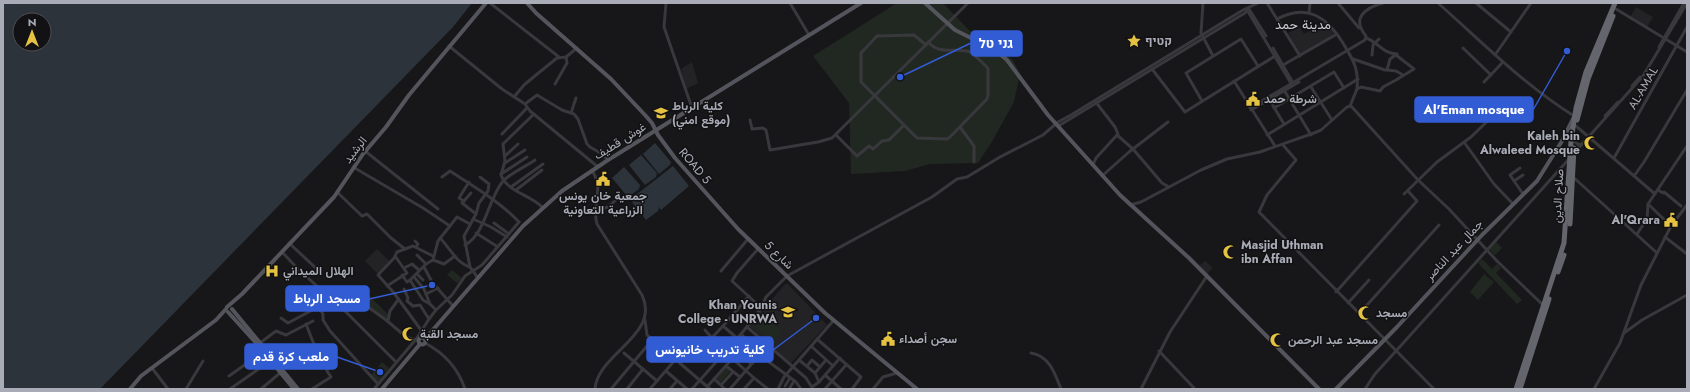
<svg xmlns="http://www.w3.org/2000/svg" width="1690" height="392" font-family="Jost,Vazirmatn,Heebo,sans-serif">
<rect width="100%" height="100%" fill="#171618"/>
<!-- built -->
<g fill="#232225">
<polygon points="1636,7 1653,17 1647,27 1630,17"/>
<polygon points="1325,22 1334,31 1334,34 1300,55 1288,33 1300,27 1304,34"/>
<polygon points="692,62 698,83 686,89 681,69"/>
<polygon points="377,249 390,262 378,274 365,261"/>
<polygon points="1205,261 1213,268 1207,274 1199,266"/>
<polygon points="785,284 788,284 827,325 791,363 750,327 750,325"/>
</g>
<!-- green -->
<g fill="#212822">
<polygon points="897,3 943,3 969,30 1013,60 1020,74 1014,102 993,140 978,163 930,164 905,171 851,174 849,103 813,56"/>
<polygon points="1496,242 1502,248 1495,255 1489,249"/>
<polygon points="1482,259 1492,269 1497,264 1501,268 1496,273 1522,300 1517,304 1478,263"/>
<polygon points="452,270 462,278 457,283 447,275"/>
<polygon points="1484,274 1494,282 1478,300 1470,292"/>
<polygon points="364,291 388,314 388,320 358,299"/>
<polygon points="766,316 782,331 772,342 755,327"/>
<polygon points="382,362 389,368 378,382 371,375"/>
<polygon points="726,367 730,372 720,383 715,380"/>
</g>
<!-- water -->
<g fill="#2d333b" fill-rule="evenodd">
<path d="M3,3H472L453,27L100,389H3ZM20,20H44V44H20Z"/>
<polygon points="655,143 671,162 670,165 659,174 643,154"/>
<polygon points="641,155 657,173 656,177 645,185 629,165"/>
<polygon points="673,166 689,186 661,210 657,205 659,208 658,211 646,220 632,202 632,198"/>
<polygon points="624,167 640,185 639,189 628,197 612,178"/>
</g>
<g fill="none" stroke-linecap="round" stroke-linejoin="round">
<!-- minor -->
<g stroke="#38383d" stroke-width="3">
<polyline points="490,3 559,57"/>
<polyline points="666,3 664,27 692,108"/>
<polyline points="790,3 809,35"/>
<polyline points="1203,3 1201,33 1213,56"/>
<polyline points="1267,3 1300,56"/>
<polyline points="1338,3 1359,28"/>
<path d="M1438,3C1482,42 1523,84 1574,116"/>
<polyline points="1476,3 1511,32"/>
<polyline points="1249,9 1266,36"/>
<polyline points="1616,9 1687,52"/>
<polyline points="1247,10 1292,85"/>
<polyline points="1309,13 1310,3"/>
<path d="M1277,19C1307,3 1327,17 1343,43C1353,60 1359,68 1357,89"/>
<path d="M1366,38C1378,42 1383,54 1397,54"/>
<path d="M926,45L914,35L877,36L861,53V82L917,138L947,139L950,137L987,99L988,95V69L986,66L971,52C955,47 941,56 928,42"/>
<polyline points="449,46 502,89 525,104 537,95 562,110 574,114 578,119 587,144 590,147 602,154 608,160"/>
<polyline points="1659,47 1684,3"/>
<polyline points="1273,48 1293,83"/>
<polyline points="1463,48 1491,75"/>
<polyline points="1372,55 1373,45 1379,39"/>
<polyline points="1495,55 1531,3"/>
<polyline points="1353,59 1385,70 1387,70 1390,59 1397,54"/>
<polyline points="1283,65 1337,34"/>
<polyline points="1152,69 1185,112 1275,56"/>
<polyline points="1387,70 1396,71 1403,75"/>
<polyline points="1234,81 1275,146"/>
<polyline points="1484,82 1503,62"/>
<polyline points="555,84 567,63 566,57"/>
<polyline points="1632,86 1640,77"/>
<polyline points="1311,87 1332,120"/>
<polyline points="1284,90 1311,135"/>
<polyline points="514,97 524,85 536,75 557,58 566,57 577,48"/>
<polyline points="1269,99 1284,124"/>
<polyline points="1202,101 1186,73 1241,39 1258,66"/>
<polyline points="525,104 530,111 598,167"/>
<polyline points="1350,106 1357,89 1361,87 1380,91 1383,87 1396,80 1414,69 1396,55"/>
<path d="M1250,108L1365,40L1366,36C1351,18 1365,8 1383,3"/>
<polyline points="1274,108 1334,72 1344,88"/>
<polyline points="1251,110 1299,82"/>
<polyline points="571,113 576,98"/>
<path d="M534,114L503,144L505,161L501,175C507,192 531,195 542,207"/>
<polyline points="1605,116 1618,102"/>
<polyline points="750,120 752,129 763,128 766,130 770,150 818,142 832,138 968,3"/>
<polyline points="1057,125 1060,125 1245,13 1247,10"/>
<polyline points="1576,126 1655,194"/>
<polyline points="960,127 974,146 974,162"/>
<polyline points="502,134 527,108"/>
<polyline points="836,135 857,156 869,146 873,149 882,141 889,140 903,126"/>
<polyline points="1117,135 1133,149 1162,183 1169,187"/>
<polyline points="1267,135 1358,79"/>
<polyline points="1574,141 1579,145 1580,144"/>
<polyline points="1464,142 1494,184 1513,204"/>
<polyline points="1283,145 1296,160 1267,195 1259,212 1434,389"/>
<polyline points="365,151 438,209"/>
<polyline points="1575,152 1643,76 1687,3"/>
<polyline points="505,156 518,144"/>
<polyline points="1614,158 1687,27"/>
<polyline points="505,163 525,150"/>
<polyline points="1093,165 1096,158 1118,134 1115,127 1095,101"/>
<polyline points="353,167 423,208 450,226"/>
<polyline points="1520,168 1510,175 1523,194"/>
<path d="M592,170C605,192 591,204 597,224L642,295C661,335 597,354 595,389"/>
<polyline points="501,174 527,157"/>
<polyline points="1102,176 1129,152 1168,122"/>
<polyline points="1634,176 1644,162 1687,90"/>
<path d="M442,177L450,171L453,173C476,188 500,202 519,222"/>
<polyline points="1573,177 1657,253"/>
<polyline points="1514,181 1523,175"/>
<polyline points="469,182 459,198 464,201 462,203 476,214"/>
<polyline points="511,187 543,164"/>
<polyline points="516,190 542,170"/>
<polyline points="1658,190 1663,193 1664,192 1681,206"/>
<polyline points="337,192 362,216 367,214 391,238 405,249"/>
<polyline points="1404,194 1437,162 1471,137 1505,104"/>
<polyline points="464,201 471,193"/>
<polyline points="1130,205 1141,202 1201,170 1227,159 1260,152 1314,133 1321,130 1347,107 1351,106 1418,180 1449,209 1497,261 1543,305"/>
<polyline points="596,210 608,207 617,199"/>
<polyline points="473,219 491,227 507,237"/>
<polyline points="494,223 509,234"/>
<polyline points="1671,226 1648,204 1687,146"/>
<polyline points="476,233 498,247"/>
<polyline points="1637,234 1647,219 1648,204"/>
<polyline points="1665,237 1687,254"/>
<path d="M440,238C450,248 456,263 470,267"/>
<polyline points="415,241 418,244 416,247"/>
<polyline points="289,243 319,271"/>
<path d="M465,245C486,233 488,199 503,181C511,173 525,167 535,160"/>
<polyline points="758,249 737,273 732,281 757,304 758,311"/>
<polyline points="282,252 299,270 346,312 396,362"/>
<polyline points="417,255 426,264"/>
<polyline points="395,257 378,275 394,293 421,330"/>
<polyline points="433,260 444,264 455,256"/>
<polyline points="424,267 432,282 453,306"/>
<polyline points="404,268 412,264 419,270"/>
<polyline points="721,271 748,239"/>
<polyline points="417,274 423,280"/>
<polyline points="402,275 407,282 410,280 423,300 430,304"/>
<polyline points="414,277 424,289 430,304 436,310"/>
<polyline points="478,278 470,267 464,236 476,214 479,203 488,191 489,184 480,177"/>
<polyline points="410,280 426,264 433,260 438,241 457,217 470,224"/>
<polyline points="387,286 407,273 395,256 397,252 413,246 433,256"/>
<polyline points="404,289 408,298 407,301 413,306 420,305 429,319"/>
<polyline points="1336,292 1417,201 1408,191"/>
<polyline points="426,294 438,288"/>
<polyline points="357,299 386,320 405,336 414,340"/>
<polyline points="297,301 309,311"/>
<polyline points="1348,303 1369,280"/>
<polyline points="291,306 302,297"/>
<polyline points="1359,314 1439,225"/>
<polyline points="281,318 288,323 318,307 323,314 323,320 330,331 378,384"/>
<polyline points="645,320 647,335 710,389"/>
<polyline points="388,321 390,311 398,300"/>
<polyline points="306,324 313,342 328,366 327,371 331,377 312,389"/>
<polyline points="723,326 749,296"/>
<polyline points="747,327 806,378 813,389"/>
<polyline points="705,330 712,338"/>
<polyline points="1624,333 1642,320 1687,295"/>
<polyline points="741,334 754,347 745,358"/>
<polyline points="817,339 861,377 852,389"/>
<polyline points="748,341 738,352 751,364"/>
<polyline points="698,342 717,361"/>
<polyline points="260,343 276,331 286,335 313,321"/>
<path d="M425,343C444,353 458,368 465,389"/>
<polyline points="811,346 833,366"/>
<polyline points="705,349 706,344 723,326 737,338"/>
<polyline points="1159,351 1195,389"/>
<polyline points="725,352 754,378 744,389"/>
<polyline points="624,353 657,381"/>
<path d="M1031,353C1050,356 1055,374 1061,389"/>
<polyline points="799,360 815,373 819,382"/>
<polyline points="769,362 796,382 801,389"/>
<polyline points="726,366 740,377"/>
<polyline points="807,366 812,360 820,367"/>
<polyline points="152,368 168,389"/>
<polyline points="666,371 687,389"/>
<polyline points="815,373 826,360"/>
<polyline points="825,375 841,389"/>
<polyline points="229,376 263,352"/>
<polyline points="754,378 768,389"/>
<polyline points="721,385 733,372"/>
<polyline points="785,386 790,378"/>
<polyline points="707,387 714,379"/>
<polyline points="812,387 819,382 840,358"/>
<polyline points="186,389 203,361"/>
<polyline points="230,389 270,361"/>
<polyline points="261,389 280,373"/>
<polyline points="374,389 417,338 429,319 436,310 452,295 465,276 482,265 519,222"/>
<polyline points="611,389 652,340"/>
<polyline points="627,389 643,369"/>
<polyline points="650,389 675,360"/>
<polyline points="670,389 677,381"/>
<polyline points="692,389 741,334 759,312 766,297 787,276 932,197 957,179 967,177 1000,157 1043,135 1058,122 1071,115 1243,10 1258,3"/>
<polyline points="725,389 714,379 732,359"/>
<polyline points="730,389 768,345"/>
<polyline points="778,389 784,377 834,320"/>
<polyline points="789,389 794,381"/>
<polyline points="825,389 846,365"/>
<polyline points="873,389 883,377 897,373"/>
<polyline points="1141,389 1170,332 1207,276"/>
<polyline points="1365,389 1375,374 1396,351 1569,159"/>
<polyline points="1594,389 1620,343 1641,285 1671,226 1687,205"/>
</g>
<!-- major -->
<g stroke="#54555c" stroke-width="4">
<polyline points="527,3 536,13 611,79 645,115 652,123 658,135 675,158 738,229 825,313 917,389"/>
<polyline points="925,3 955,30 995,50 1007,60 1048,115 1120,195 1189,258 1319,389"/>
<polyline points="227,307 242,294 334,197 363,154 386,127 409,95 486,3"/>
<polyline points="232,309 298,389"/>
<polyline points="228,312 257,344 294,389"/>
<circle cx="422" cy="341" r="3.5"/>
<polyline points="425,339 523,226 562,191 608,160 861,3"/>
<polyline points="130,389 141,376 216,320 226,309"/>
<polyline points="382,389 420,344"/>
<polyline points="1336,389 1397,327 1482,235 1537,181 1562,141 1574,117"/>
</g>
<!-- highway -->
<g stroke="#64656d" stroke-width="5">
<polyline points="1577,120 1588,79 1613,16"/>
<polyline points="1570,224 1574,148"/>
<polyline points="1558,272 1564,255"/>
<polyline points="1516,389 1564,243 1571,141 1576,108 1586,72 1615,3"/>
<polyline points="1520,389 1549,299"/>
</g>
</g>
<!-- icons -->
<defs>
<symbol id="sight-bare" viewBox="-9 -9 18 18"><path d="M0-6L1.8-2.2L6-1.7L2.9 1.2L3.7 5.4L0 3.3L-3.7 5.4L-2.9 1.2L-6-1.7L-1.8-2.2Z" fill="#e5c242" stroke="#121113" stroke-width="2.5" paint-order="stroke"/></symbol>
<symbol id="civic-bare" viewBox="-9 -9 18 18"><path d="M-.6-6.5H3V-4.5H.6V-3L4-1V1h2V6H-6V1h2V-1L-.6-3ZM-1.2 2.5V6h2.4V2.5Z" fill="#e5c242" stroke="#121113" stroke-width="2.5" paint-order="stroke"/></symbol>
<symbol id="university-bare" viewBox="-9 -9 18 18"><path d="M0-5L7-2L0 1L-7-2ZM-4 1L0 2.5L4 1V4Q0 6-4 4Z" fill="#e5c242" stroke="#121113" stroke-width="2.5" paint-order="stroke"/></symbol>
<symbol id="mosque-bare" viewBox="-9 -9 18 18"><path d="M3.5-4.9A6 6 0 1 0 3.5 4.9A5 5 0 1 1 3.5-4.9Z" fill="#e5c242" stroke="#121113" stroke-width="2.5" paint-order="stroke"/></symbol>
<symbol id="hospital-bare" viewBox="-9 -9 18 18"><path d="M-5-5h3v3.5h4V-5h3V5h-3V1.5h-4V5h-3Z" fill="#e5c242" stroke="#121113" stroke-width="2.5" paint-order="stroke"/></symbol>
</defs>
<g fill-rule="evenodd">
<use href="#sight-bare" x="1124" y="31" width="20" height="20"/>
<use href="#civic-bare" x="1243" y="89" width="20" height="20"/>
<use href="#university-bare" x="651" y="103" width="20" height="20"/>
<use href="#mosque-bare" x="1581" y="133" width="20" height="20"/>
<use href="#civic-bare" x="593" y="169" width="20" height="20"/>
<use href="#civic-bare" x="1661" y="210" width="20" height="20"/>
<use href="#mosque-bare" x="1220" y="242" width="20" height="20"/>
<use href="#hospital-bare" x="262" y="261" width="20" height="20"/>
<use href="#university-bare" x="778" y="302" width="20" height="20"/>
<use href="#mosque-bare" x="1355" y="303" width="20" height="20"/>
<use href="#mosque-bare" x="399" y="324" width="20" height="20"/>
<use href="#civic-bare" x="878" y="329" width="20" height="20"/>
<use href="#mosque-bare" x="1267" y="330" width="20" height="20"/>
</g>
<g text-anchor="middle" stroke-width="3" stroke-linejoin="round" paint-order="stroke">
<!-- poi labels -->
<g font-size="12" font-weight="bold" fill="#a9acb7" stroke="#121113" text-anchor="start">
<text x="1145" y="45">קטיף</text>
<text x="1264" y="103">شرطة حمد</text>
<text x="672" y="110">كلية الرباط<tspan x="672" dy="14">(موقع امني)</tspan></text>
<text x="1580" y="140" text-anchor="end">Kaleh bin<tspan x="1580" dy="14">Alwaleed Mosque</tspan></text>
<text x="603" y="200" text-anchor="middle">جمعية خان يونس<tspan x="603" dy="14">الزراعية التعاونية</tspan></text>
<text x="1660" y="224" text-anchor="end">Al'Qrara</text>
<text x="1241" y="249">Masjid Uthman<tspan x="1241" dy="14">ibn Affan</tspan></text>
<text x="283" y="275">الهلال الميداني</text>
<text x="777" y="309" text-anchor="end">Khan Younis<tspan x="777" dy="14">College - UNRWA</tspan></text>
<text x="1376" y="317">مسجد</text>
<text x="420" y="338">مسجد القبة</text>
<text x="899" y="343">سجن أصداء</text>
<text x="1288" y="344">مسجد عبد الرحمن</text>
</g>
<!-- street labels -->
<g font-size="12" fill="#a9acb7" stroke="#121113">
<text transform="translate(1643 88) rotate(-60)" y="4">AL-AMAL</text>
<text transform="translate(620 141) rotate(-32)" y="4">غوش قطيف</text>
<text transform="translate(355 150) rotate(-52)" y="4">الرشيد</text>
<text transform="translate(695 166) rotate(50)" y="4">ROAD 5</text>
<text transform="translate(1558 196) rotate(-87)" y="4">صلاح الدين</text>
<text transform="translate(1454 250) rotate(-47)" y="4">جمال عبد الناصر</text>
<text transform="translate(779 255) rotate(44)" y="4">شارع 5</text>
</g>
<!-- neighbourhood labels -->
<g font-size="13" fill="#cacbd3" stroke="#121113">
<text x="1303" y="29">مدينة حمد</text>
</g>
</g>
<!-- callouts -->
<path fill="none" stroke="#325cd3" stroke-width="1.5" d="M900 77L971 43M1567 51L1533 110M432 285L369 299M816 318L773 350M380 372L337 357"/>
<g fill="#325cd3" stroke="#121113" stroke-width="1.5">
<circle cx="900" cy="77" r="4"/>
<circle cx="1567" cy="51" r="4"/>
<circle cx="432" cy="285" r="4"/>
<circle cx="816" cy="318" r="4"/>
<circle cx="380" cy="372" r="4"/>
</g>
<g fill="#325cd3" stroke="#325cd3" stroke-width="1.5">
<rect x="971" y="31" width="51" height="25" rx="4"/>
<rect x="1415" y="97" width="118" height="25" rx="4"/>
<rect x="286" y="286" width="83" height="25" rx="4"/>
<rect x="647" y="337" width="126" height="25" rx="4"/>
<rect x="245" y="344" width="92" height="25" rx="4"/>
</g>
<g font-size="13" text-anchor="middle" font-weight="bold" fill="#fff">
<text x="996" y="48">גני טל</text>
<text x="1474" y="114">Al'Eman mosque</text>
<text x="327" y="303">مسجد الرباط</text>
<text x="710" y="354">كلية تدريب خانيونس</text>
<text x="291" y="361">ملعب كرة قدم</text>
</g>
<!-- border -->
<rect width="1690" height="392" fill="none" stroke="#a9acb7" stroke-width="8"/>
<!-- north arrow -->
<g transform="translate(32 32)"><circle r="19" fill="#121113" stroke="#4e4f55"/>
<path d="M0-3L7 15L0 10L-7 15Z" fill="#e5c242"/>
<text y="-6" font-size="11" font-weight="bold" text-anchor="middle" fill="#a9acb7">N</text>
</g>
</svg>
